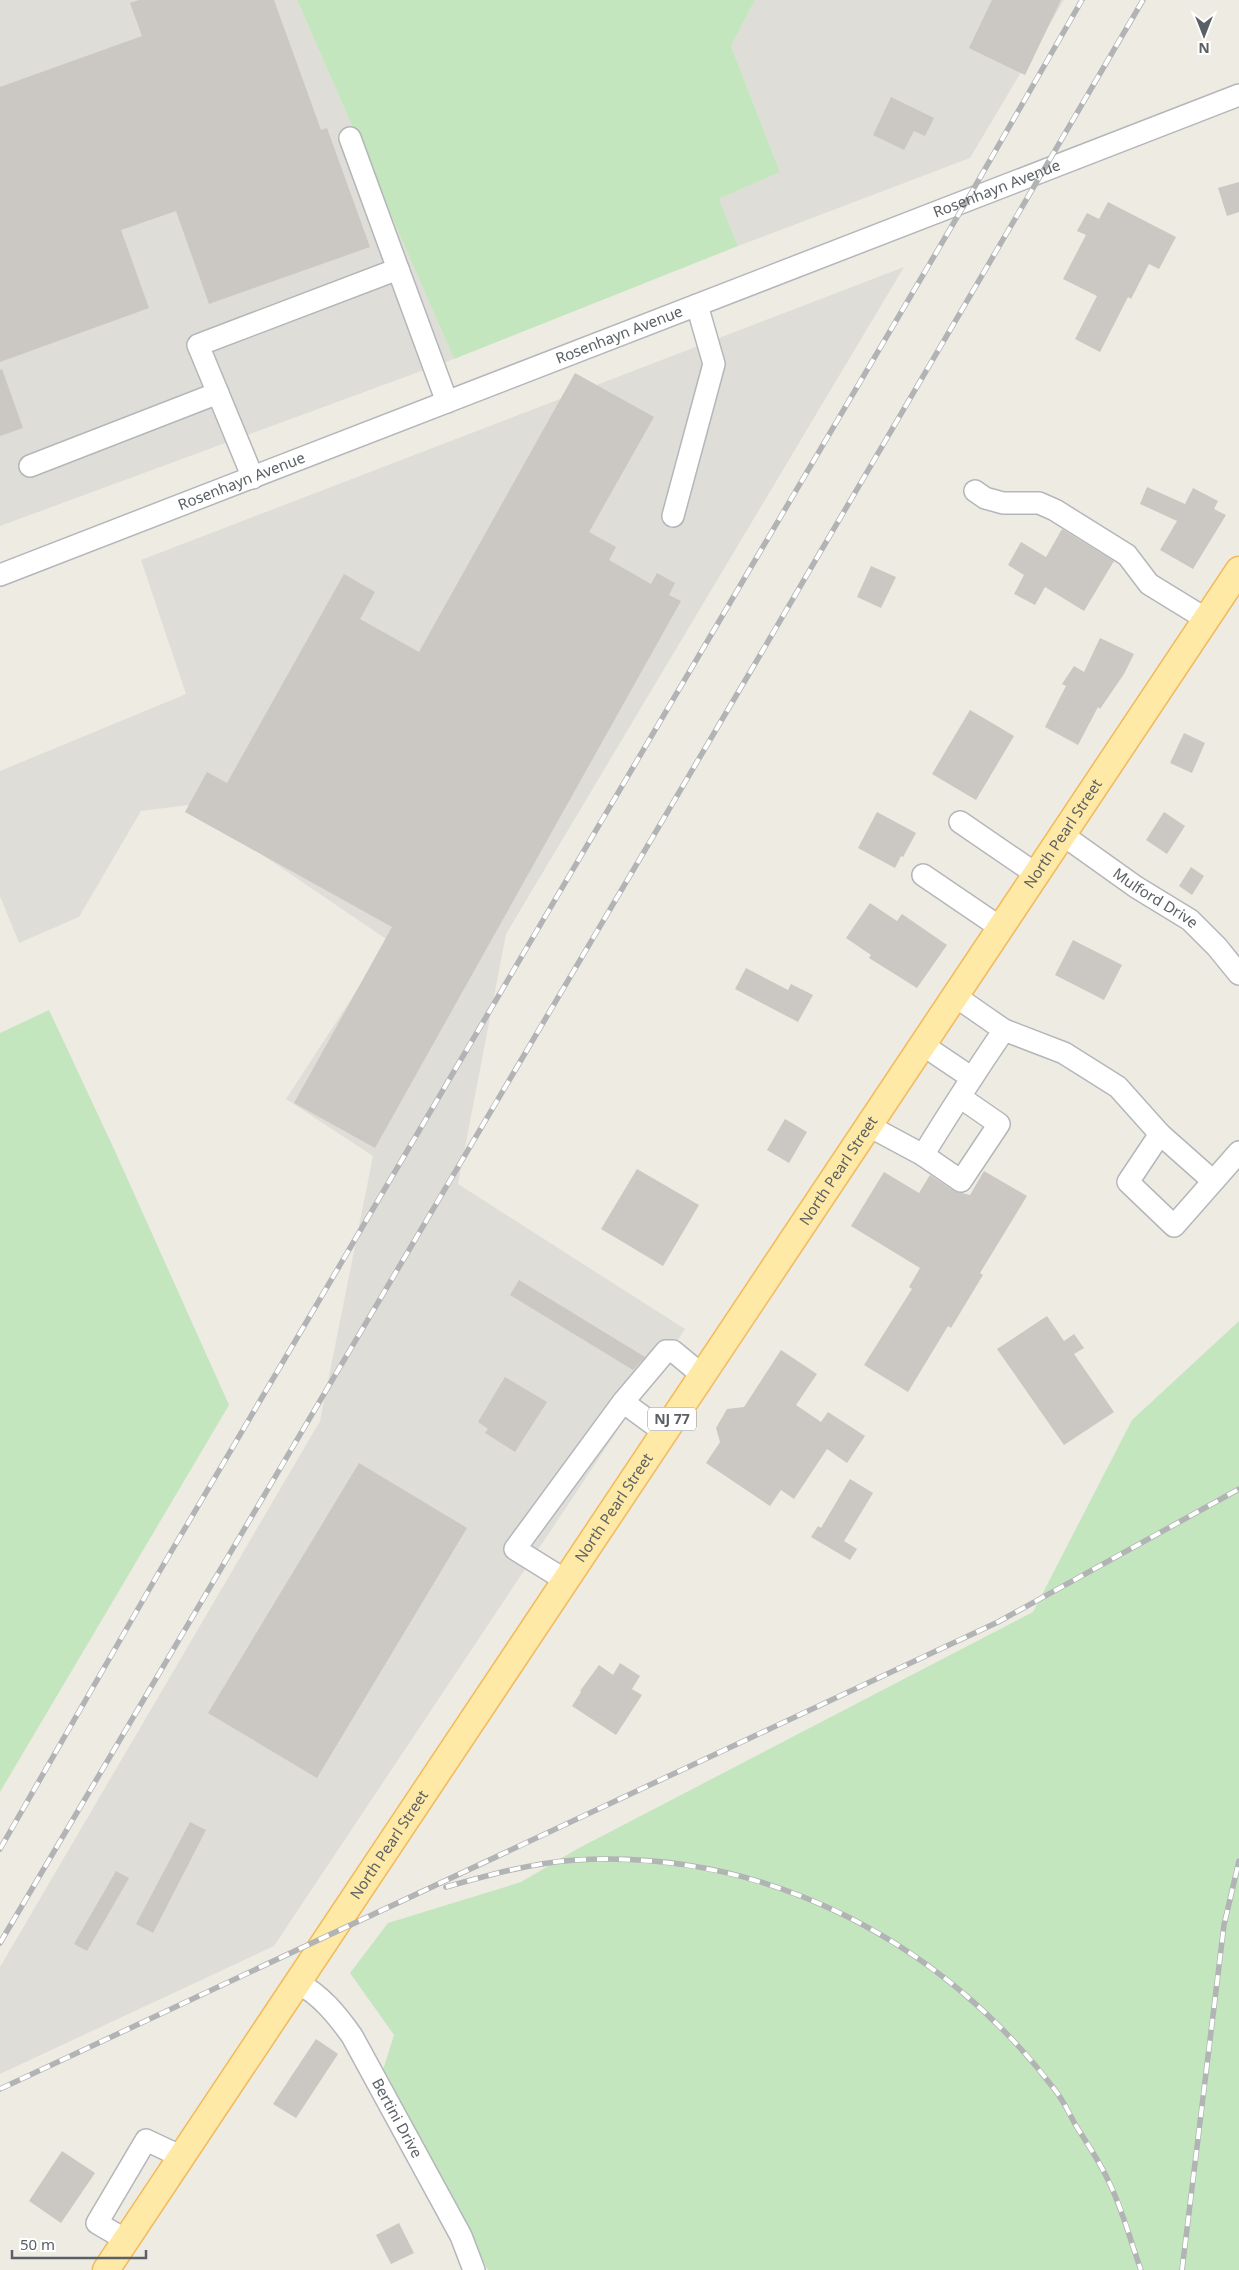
<svg xmlns="http://www.w3.org/2000/svg" width="1239" height="2270" font-family="'Noto Sans',sans-serif">
<rect width="100%" height="100%" fill="#eeebe3"/>
<!-- industrial -->
<g fill="#dfddd7">
<polygon points="0,0 297,0 454,359 0,526"/>
<polygon points="755,0 1064,0 970,158 738,246 719,199 780,172 731,46"/>
<polygon points="904,267 506,934 458,1184 685,1329 274,1946 0,2074 0,1967 320,1421 373,1156 286,1099 389,941 189,805 141,811 79,917 19,943 0,896 0,771 186,694 141,560"/>
</g>
<!-- green -->
<g fill="#c3e6bf">
<polygon points="297,0 755,0 731,46 780,172 719,199 738,246 454,359"/>
<polygon points="49,1010 114,1149 229,1405 0,1792 0,1033"/>
<polygon points="1239,1321 1239,2270 488,2270 383,2070 394,2035 350,1973 388,1923 521,1882 579,1848 1033,1612 1132,1420"/>
</g>
<!-- building -->
<g fill="#cbc7c2">
<polygon points="139,0 274,0 321,130 327,128 370,247 209,304 176,211 121,230 149,308 0,362 0,87 142,36 130,3"/>
<polygon points="992,0 1061,0 1025,75 969,48"/>
<polygon points="891,97 934,118 925,136 914,131 904,150 873,135"/>
<polygon points="1239,182 1239,212 1227,216 1218,188"/>
<polygon points="1108,202 1176,237 1159,269 1149,264 1131,299 1128,297 1100,352 1075,339 1097,296 1063,279 1086,235 1077,231 1087,213 1099,219"/>
<polygon points="2,369 23,428 0,436 0,370"/>
<polygon points="575,373 654,417 589,532 616,547 609,560 651,584 657,573 675,583 669,595 681,601 375,1148 294,1103 392,927 185,812 207,772 227,783 344,574 375,592 360,619 419,652"/>
<polygon points="1147,487 1185,504 1193,488 1218,501 1214,509 1226,515 1193,569 1160,550 1177,521 1140,504"/>
<polygon points="1062,529 1114,561 1084,611 1045,587 1035,605 1014,594 1024,575 1008,565 1021,542 1046,557"/>
<polygon points="871,566 896,577 881,608 857,597"/>
<polygon points="1100,638 1134,654 1124,674 1100,709 1098,707 1078,745 1045,727 1066,686 1062,684 1074,666 1084,672"/>
<polygon points="970,710 1014,736 976,800 932,774"/>
<polygon points="1184,733 1205,743 1192,773 1170,763"/>
<polygon points="877,812 916,833 903,857 901,856 895,868 858,848"/>
<polygon points="1164,812 1185,826 1167,854 1146,840"/>
<polygon points="1191,867 1204,876 1192,895 1179,886"/>
<polygon points="870,903 897,921 902,914 947,945 917,988 869,958 871,955 846,938"/>
<polygon points="1073,940 1122,965 1104,1000 1055,975"/>
<polygon points="746,968 788,990 791,984 813,995 798,1022 735,989"/>
<polygon points="785,1119 807,1132 789,1163 767,1150"/>
<polygon points="637,1169 699,1205 663,1266 601,1229"/>
<polygon points="984,1171 1027,1196 980,1273 983,1275 951,1328 948,1326 908,1392 864,1365 912,1289 909,1287 920,1268 851,1226 884,1172 919,1193 930,1175 954,1191 970,1195"/>
<polygon points="519,1280 645,1357 633,1370 510,1295"/>
<polygon points="1047,1316 1064,1341 1074,1334 1084,1348 1074,1354 1114,1412 1064,1445 997,1349"/>
<polygon points="781,1350 817,1374 796,1405 821,1422 828,1412 865,1436 847,1463 827,1449 794,1499 781,1490 770,1506 706,1463 720,1442 716,1428 727,1409 744,1407"/>
<polygon points="505,1377 547,1402 515,1452 485,1433 488,1429 478,1422"/>
<polygon points="359,1463 467,1528 317,1778 208,1713"/>
<polygon points="850,1479 873,1493 844,1541 857,1549 850,1560 811,1537 818,1526 821,1528"/>
<polygon points="620,1663 640,1676 632,1689 642,1695 616,1735 572,1706 581,1692 580,1691 599,1665 613,1675"/>
<polygon points="190,1822 206,1830 153,1933 136,1924"/>
<polygon points="116,1871 129,1878 87,1951 74,1944"/>
<polygon points="316,2039 338,2054 296,2118 273,2104"/>
<polygon points="62,2151 95,2173 61,2223 29,2201"/>
<polygon points="399,2223 414,2253 391,2264 376,2235"/>
</g>
<g fill="none" stroke-linecap="round" stroke-linejoin="round">
<defs>
<g id="minor">
<polyline points="350,138 398,269"/>
<polyline points="30,466 218,393"/>
<polyline points="253,478 198,345 398,269 447,402"/>
<polyline points="975,491 985,498 1003,503 1039,503 1055,510 1127,555 1149,584 1206,619"/>
<polyline points="673,516 714,364 697,305"/>
<path id="s1" d="M0,575L1239,95"/>
<polyline points="960,822 1036,874"/>
<path id="s2" d="M1063,835L1136,887L1190,920L1217,947L1239,974"/>
<polyline points="923,875 1001,928"/>
<path d="M955,996L1004,1030C976,1071 949,1113 923,1155L961,1181L999,1124L960,1097"/>
<polyline points="1004,1030 1064,1053 1118,1087 1160,1134 1128,1182 1174,1226 1239,1152"/>
<polyline points="923,1045 972,1078"/>
<polyline points="869,1126 923,1155"/>
<polyline points="1160,1134 1213,1181"/>
<polyline points="623,1402 666,1351 673,1351 702,1375"/>
<polyline points="565,1580 515,1549 623,1402 664,1432"/>
<path id="s3" d="M298,1983C321,1995 337,2015 352,2036L461,2236L474,2270"/>
<polyline points="126,2240 97,2223 146,2140 182,2157"/>
</g>
<g id="major">
<path id="s4" d="M106,2270L1239,570"/>
</g>
</defs>
<!-- minor casing -->
<use href="#minor" stroke="#b4b7ba" stroke-width="24"/>
<!-- major casing -->
<use href="#major" stroke="#f2b958" stroke-width="29"/>
<!-- minor -->
<use href="#minor" stroke="#fff" stroke-width="21"/>
<!-- major -->
<use href="#major" stroke="#ffe9a7" stroke-width="26"/>
<defs>
<g id="rail">
<polyline points="0,1849 158,1574 966,202 1082,0"/>
<path d="M446,1887C489,1875 531,1863 576,1860C765,1849 942,1941 1055,2090C1063,2100 1069,2113 1075,2124C1086,2142 1098,2159 1107,2178C1122,2207 1130,2240 1141,2270"/>
<polyline points="0,1943 756,662 1143,0"/>
<polyline points="0,2089 998,1622 1239,1489"/>
<polyline points="1182,2270 1224,1925 1239,1861"/>
</g>
</defs>
<!-- rail casing -->
<use href="#rail" stroke="#b2b3b4" stroke-width="5.5"/>
<!-- rail -->
<use href="#rail" stroke="#fff" stroke-width="4" stroke-dasharray="11" stroke-linecap="butt"/>
</g>
<g text-anchor="middle" stroke-width="4" stroke-linejoin="round" paint-order="stroke">
<!-- shield labels -->
<rect fill="#fff" stroke="#8c9092" stroke-width="1" x="648" y="1407.5" width="48" height="23" rx="4"/>
<g font-size="14" font-weight="bold" fill="#5b6064">
<text x="672" y="1424">NJ 77</text>
</g>
<!-- street labels -->
<g font-size="15" fill="#5b6064" stroke="#fff">
<text dy="5" stroke="none"><textPath href="#s1" startOffset="1069">Rosenhayn Avenue</textPath></text>
<text dy="5" stroke="none"><textPath href="#s1" startOffset="664">Rosenhayn Avenue</textPath></text>
<text dy="5" stroke="none"><textPath href="#s1" startOffset="259">Rosenhayn Avenue</textPath></text>
<text dy="5" stroke="none"><textPath href="#s4" startOffset="1726">North Pearl Street</textPath></text>
<text dy="5" stroke="none"><textPath href="#s2" startOffset="112">Mulford Drive</textPath></text>
<text dy="5" stroke="none"><textPath href="#s4" startOffset="1321">North Pearl Street</textPath></text>
<text dy="5" stroke="none"><textPath href="#s4" startOffset="916">North Pearl Street</textPath></text>
<text dy="5" stroke="none"><textPath href="#s4" startOffset="511">North Pearl Street</textPath></text>
<text dy="5" stroke="none"><textPath href="#s3" startOffset="170">Bertini Drive</textPath></text>
</g>
</g>
<!-- north arrow -->
<g transform="translate(1204 35) rotate(180)" stroke="#ffffff" stroke-width="4" paint-order="stroke">
<path d="M0-4L9 19L0 12L-9 19Z" fill="#5b6064"/>
<text y="-8" font-size="14" font-weight="bold" text-anchor="middle" fill="#5b6064">N</text>
</g>
<!-- scale -->
<path d="M12 2250v8h134v-8" fill="none" stroke="#5b6064" stroke-width="2.5"/>
<text x="20" y="2250" font-size="15" fill="#5b6064" stroke="#ffffff" stroke-width="4" paint-order="stroke">50 m</text>
</svg>
